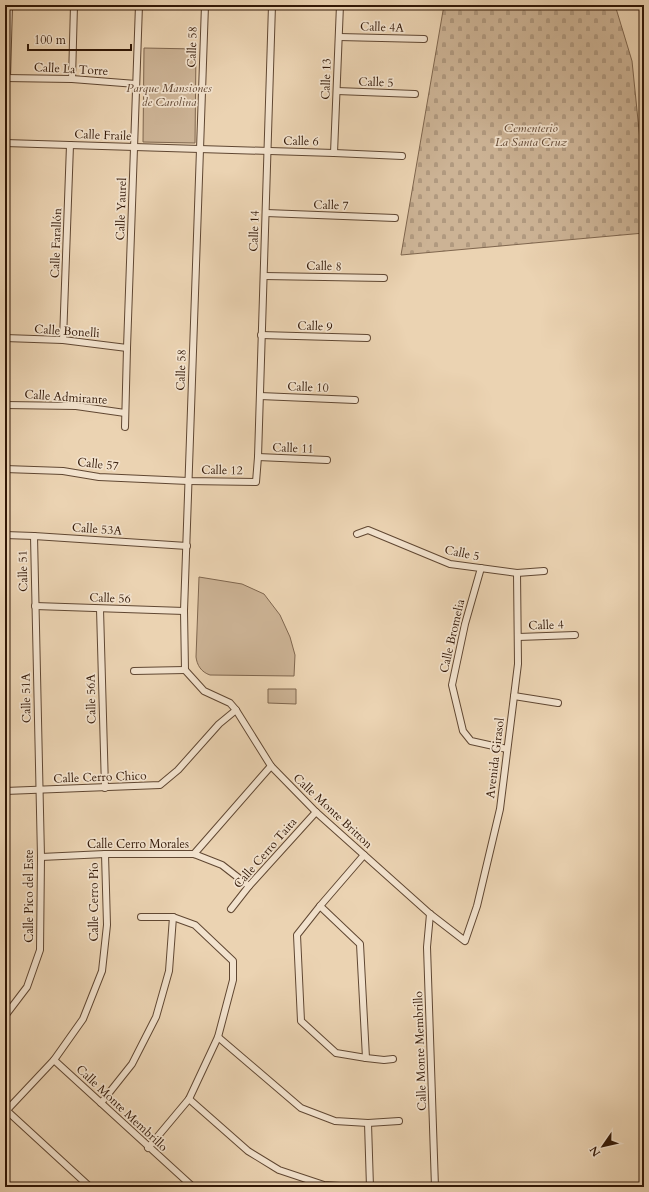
<svg xmlns="http://www.w3.org/2000/svg" width="649" height="1192" font-family="Cardo,serif">
<defs>
<pattern id="cemetery-stones" width="16" height="16" patternUnits="userSpaceOnUse"><rect width="16" height="16" fill="#ccb395"/><path d="M2 7V4a2 2 0 0 1 4 0v3zM10 15v-3a2 2 0 0 1 4 0v3z" fill="#b0997f"/></pattern>
</defs>
<rect width="100%" height="100%" fill="#ebd3b2"/>
<filter id="stains"><feTurbulence type="fractalNoise" baseFrequency=".005" numOctaves="4"/><feColorMatrix values="0 0 0 0 .2 0 0 0 0 .09 0 0 0 0 .02 0 0 0 .5 -.17"/></filter>
<radialGradient id="worn" r=".72"><stop offset=".6" stop-color="#630" stop-opacity="0"/><stop offset="1" stop-color="#630" stop-opacity=".3"/></radialGradient>
<!-- cemetery -->
<polygon fill="url(#cemetery-stones)" stroke="#7f664e" points="444,5 615,5 632,61 640,140 644,214 644,233 401,255"/>
<!-- green -->
<g fill="#ccb395" stroke="#7f664e">
<polygon points="144,48 196,49 195,143 143,142"/>
<path d="M199,577L242,584L264,594L280,615L290,637L295,655L294,676L210,675C201,672 197,665 196,657Z"/>
<polygon points="268,689 296,689 296,704 268,703"/>
</g>
<g fill="none" stroke-linecap="round" stroke-linejoin="round">
<defs>
<g id="minor">
<polyline points="205,5 184,611 185,670 204,691 230,703 236,710 271,766 316,812 430,914 465,941 477,906 500,809 518,664 517,573"/>
<polyline points="339,37 424,39"/>
<polyline points="5,78 72,79 136,84"/>
<polyline points="7,78 9,5"/>
<polyline points="72,79 74,5"/>
<polyline points="337,91 415,94"/>
<polyline points="5,143 334,153 402,156"/>
<polyline points="334,153 340,5"/>
<polyline points="266,213 395,218"/>
<polyline points="264,276 384,278"/>
<polyline points="261,335 367,338"/>
<polyline points="5,338 63,340 127,348"/>
<polyline points="63,340 70,145"/>
<polyline points="260,396 355,400"/>
<polyline points="5,405 76,406 125,413"/>
<polyline points="125,427 127,348 139,5"/>
<polyline points="258,457 327,460"/>
<polyline points="5,469 63,471 99,477 188,481 256,482 258,457 272,5"/>
<polyline points="357,534 368,530 450,564 517,573 544,571"/>
<polyline points="5,535 34,536 187,546"/>
<polyline points="481,568 465,624 452,685 463,731 471,741 507,749"/>
<polyline points="35,606 184,611"/>
<polyline points="100,609 105,788"/>
<polyline points="518,637 575,635"/>
<polyline points="134,671 185,670"/>
<polyline points="514,696 558,703"/>
<polyline points="5,791 160,785 178,770 219,724 236,710"/>
<polyline points="194,854 271,766"/>
<polyline points="364,855 320,906 297,935 301,1021 336,1053 366,1058 384,1060 393,1059"/>
<polyline points="41,857 105,854 194,854 222,865 249,886"/>
<polyline points="320,906 360,944 366,1058"/>
<polyline points="231,909 249,886 316,812"/>
<polyline points="430,914 427,947 435,1187"/>
<polyline points="141,917 173,917 195,925 233,961 233,980 218,1037 189,1099 148,1148"/>
<polyline points="5,1016 27,987 40,950 41,857 34,536"/>
<polyline points="218,1037 301,1108 335,1121 368,1123 399,1121"/>
<polyline points="54,1060 193,1187"/>
<polyline points="189,1099 248,1151 279,1170 324,1185 356,1187"/>
<polyline points="101,1103 132,1064 156,1017 169,971 173,917"/>
<polyline points="5,1109 90,1187"/>
<polyline points="7,1110 54,1060 83,1019 102,971 107,925 105,854"/>
<polyline points="368,1123 370,1187"/>
</g>
</defs>
<!-- minor casing -->
<use href="#minor" stroke="#604732" stroke-width="8"/>
<!-- minor -->
<use href="#minor" stroke="#f2e2cd" stroke-width="6"/>
</g>
<g text-anchor="middle" stroke-width="3.5" stroke-linejoin="round" paint-order="stroke">
<!-- street labels -->
<g font-size="12" fill="#321807" stroke="#f2e2cd">
<text transform="translate(382 27) rotate(2)" y="4">Calle 4A</text>
<text transform="translate(192 47) rotate(-88)" y="4">Calle 58</text>
<text transform="translate(71 69) rotate(3)" y="4">Calle La Torre</text>
<text transform="translate(326 79) rotate(-88)" y="4">Calle 13</text>
<text transform="translate(376 82) rotate(2)" y="4">Calle 5</text>
<text transform="translate(103 135) rotate(2)" y="4">Calle Fraile</text>
<text transform="translate(301 141) rotate(1)" y="4">Calle 6</text>
<text transform="translate(331 205) rotate(2)" y="4">Calle 7</text>
<text transform="translate(121 209) rotate(-88)" y="4">Calle Yaurel</text>
<text transform="translate(254 231) rotate(-88)" y="4">Calle 14</text>
<text transform="translate(56 243) rotate(-88)" y="4">Calle Farallón</text>
<text transform="translate(324 266) rotate(1)" y="4">Calle 8</text>
<text transform="translate(315 326) rotate(2)" y="4">Calle 9</text>
<text transform="translate(67 331) rotate(4)" y="4">Calle Bonelli</text>
<text transform="translate(181 370) rotate(-88)" y="4">Calle 58</text>
<text transform="translate(308 387) rotate(2)" y="4">Calle 10</text>
<text transform="translate(66 397) rotate(4)" y="4">Calle Admirante</text>
<text transform="translate(293 448) rotate(2)" y="4">Calle 11</text>
<text transform="translate(98 464) rotate(6)" y="4">Calle 57</text>
<text transform="translate(222 470) rotate(1)" y="4">Calle 12</text>
<text transform="translate(97 529) rotate(4)" y="4">Calle 53A</text>
<text transform="translate(462 553) rotate(12)" y="4">Calle 5</text>
<text transform="translate(23 571) rotate(-91)" y="4">Calle 51</text>
<text transform="translate(110 598) rotate(2)" y="4">Calle 56</text>
<text transform="translate(546 625) rotate(-2)" y="4">Calle 4</text>
<text transform="translate(452 636) rotate(-77)" y="4">Calle Bromelia</text>
<text transform="translate(26 698) rotate(-91)" y="4">Calle 51A</text>
<text transform="translate(91 699) rotate(-91)" y="4">Calle 56A</text>
<text transform="translate(495 758) rotate(-83)" y="4">Avenida Girasol</text>
<text transform="translate(100 777) rotate(-2)" y="4">Calle Cerro Chico</text>
<text transform="translate(333 811) rotate(43)" y="4">Calle Monte Britton</text>
<text x="138" y="848">Calle Cerro Morales</text>
<text transform="translate(265 853) rotate(-49)" y="4">Calle Cerro Taita</text>
<text transform="translate(29 896) rotate(-90)" y="4">Calle Pico del Este</text>
<text transform="translate(94 902) rotate(-90)" y="4">Calle Cerro Pío</text>
<text transform="translate(420 1051) rotate(-92)" y="4">Calle Monte Membrillo</text>
<text transform="translate(122 1108) rotate(43)" y="4">Calle Monte Membrillo</text>
</g>
<!-- park labels -->
<g font-size="12" font-style="italic" fill="#604632" stroke="#f2e2cd">
<text x="169" y="92">Parque Mansiones<tspan x="169" dy="14">de Carolina</tspan></text>
<text x="531" y="132">Cementerio<tspan x="531" dy="14">La Santa Cruz</tspan></text>
</g>
</g>
<!-- margin -->
<rect width="649" height="1192" fill="none" stroke="#ebd3b2" stroke-width="20"/>
<rect x="6" y="6" width="637" height="1180" fill="none" stroke="#321807" stroke-width="2"/>
<rect x="10" y="10" width="629" height="1172" fill="none" stroke="#321807"/>
<!-- north arrow -->
<g transform="translate(603 1146) rotate(236)" stroke="#f2e2cd" stroke-width="3" paint-order="stroke">
<path d="M0-3L7 15L0 10L-7 15Z" fill="#321807"/>
<text y="-6" font-size="11" font-weight="bold" text-anchor="middle" fill="#321807">N</text>
</g>
<!-- scale -->
<path d="M28 44v6h103v-6" fill="none" stroke="#321807" stroke-width="2"/>
<text x="34" y="44" font-size="12" fill="#321807" stroke="#f2e2cd" stroke-width="3" paint-order="stroke">100 m</text>
<rect width="100%" height="100%" filter="url(#stains)"/>
<rect width="100%" height="100%" fill="url(#worn)"/>
</svg>
